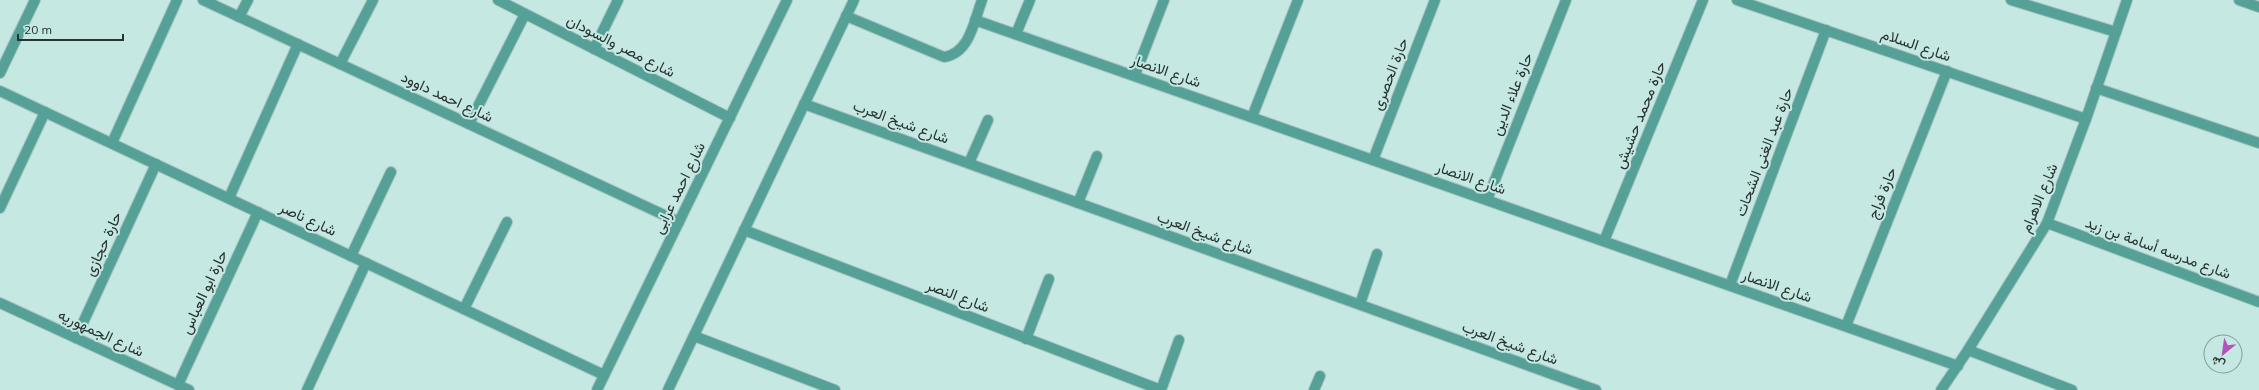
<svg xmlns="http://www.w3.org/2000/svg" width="2259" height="390" font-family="Mulish,Vazirmatn,sans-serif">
<rect width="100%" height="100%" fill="#c6e8e3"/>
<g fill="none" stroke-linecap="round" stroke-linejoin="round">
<defs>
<g id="minor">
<polyline points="203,0 679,222"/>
<polyline points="498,0 730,118"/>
<polyline points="1737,0 2086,119"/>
<polyline points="2011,0 2116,32"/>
<polyline points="2239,0 2259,7"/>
<path d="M846,16L944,57C970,53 974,21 982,0"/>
<polyline points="239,17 248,0"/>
<polyline points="975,20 1958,366"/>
<polyline points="1016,34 1030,0"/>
<polyline points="594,49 618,0"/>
<polyline points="340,64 373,0"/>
<polyline points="0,73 35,0"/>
<polyline points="1135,75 1164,0"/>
<polyline points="2096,88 2259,143"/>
<polyline points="0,91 604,375"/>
<polyline points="804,104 1596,390"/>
<polyline points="1252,117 1298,0"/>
<polyline points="469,124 525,14"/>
<polyline points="112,143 177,0"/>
<polyline points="1373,160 1435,0"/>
<polyline points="969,163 988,120"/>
<polyline points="229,198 298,44"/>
<polyline points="1487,200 1566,0"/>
<polyline points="1078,203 1097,156"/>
<polyline points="0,208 45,112"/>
<polyline points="2047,223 2259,302"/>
<polyline points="744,230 1161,390"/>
<polyline points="1604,241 1703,0"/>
<polyline points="351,256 391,172"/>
<polyline points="1730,285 1826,30"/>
<polyline points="0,303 189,390"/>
<polyline points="1360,304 1377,254"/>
<polyline points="464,309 507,222"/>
<polyline points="1846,326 1947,71"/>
<polyline points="694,336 835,390"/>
<polyline points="76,338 156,164"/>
<polyline points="1026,339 1049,279"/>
<polyline points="1968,350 2072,390"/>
<polyline points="178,385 258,212"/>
<polyline points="307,390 366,263"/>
<polyline points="1161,390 1179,340"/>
<polyline points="1314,390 1320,376"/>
<polyline points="1941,390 1968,350 2047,223 2086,119 2127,0"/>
</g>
<g id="tertiary">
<polyline points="597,390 787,0"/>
<polyline points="668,390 854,0"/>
</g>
</defs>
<!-- minor casing -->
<use href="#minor" stroke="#a6c4bf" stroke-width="12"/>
<!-- tertiary casing -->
<use href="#tertiary" stroke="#a6c4bf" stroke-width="12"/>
<!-- minor -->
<use href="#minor" stroke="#55a198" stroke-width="10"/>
<!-- tertiary -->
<use href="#tertiary" stroke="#55a198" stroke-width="10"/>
</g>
<g text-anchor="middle" stroke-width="4" stroke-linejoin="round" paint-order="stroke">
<!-- street labels -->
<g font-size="15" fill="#263331" stroke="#c6e8e3">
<text transform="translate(1916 45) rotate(19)" y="5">شارع السلام</text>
<text transform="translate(621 46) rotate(27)" y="5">شارع مصر والسودان</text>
<text transform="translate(1166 71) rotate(19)" y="5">شارع الانصار</text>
<text transform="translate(1390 74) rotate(-69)" y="5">حارة الحصرى</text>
<text transform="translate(1512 94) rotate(-68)" y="5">حارة علاء الدين</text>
<text transform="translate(447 97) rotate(25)" y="5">شارع احمد داوود</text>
<text transform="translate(1640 115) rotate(-68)" y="5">حارة محمد حشيش</text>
<text transform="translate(901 122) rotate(20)" y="5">شارع شيخ العرب</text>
<text transform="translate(1764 152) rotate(-69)" y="5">حارة عبد الغنى الشحات</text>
<text transform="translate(1471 178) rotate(19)" y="5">شارع الانصار</text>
<text transform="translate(679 188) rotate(-64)" y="5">شارع احمد عرابى</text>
<text transform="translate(1882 193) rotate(-68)" y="5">حارة فراج</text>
<text transform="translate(2039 198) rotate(-67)" y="5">شارع الاهرام</text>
<text transform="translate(308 219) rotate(25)" y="5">شارع ناصر</text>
<text transform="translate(1205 233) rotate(20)" y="5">شارع شيخ العرب</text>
<text transform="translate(103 244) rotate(-65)" y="5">حارة حجازى</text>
<text transform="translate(2158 248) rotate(20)" y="5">شارع مدرسه أسامة بن زيد</text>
<text transform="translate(1777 286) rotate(19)" y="5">شارع الانصار</text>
<text transform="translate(204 292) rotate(-65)" y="5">حارة ابو العباس</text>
<text transform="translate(958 296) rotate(21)" y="5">شارع النصر</text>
<text transform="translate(101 333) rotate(25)" y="5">شارع الجمهوريه</text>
<text transform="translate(1510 343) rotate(20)" y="5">شارع شيخ العرب</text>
</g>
</g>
<!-- north arrow -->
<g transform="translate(2223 354) rotate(209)"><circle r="19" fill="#c6e8e3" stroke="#86a09c"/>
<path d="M0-3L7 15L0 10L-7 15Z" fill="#b253bc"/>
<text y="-6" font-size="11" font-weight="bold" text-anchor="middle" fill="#263331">ش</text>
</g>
<!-- scale -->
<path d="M18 34v6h105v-6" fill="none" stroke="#263331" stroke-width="2"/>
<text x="24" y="34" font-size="12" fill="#263331" stroke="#c6e8e3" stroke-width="3" paint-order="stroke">20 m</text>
</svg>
